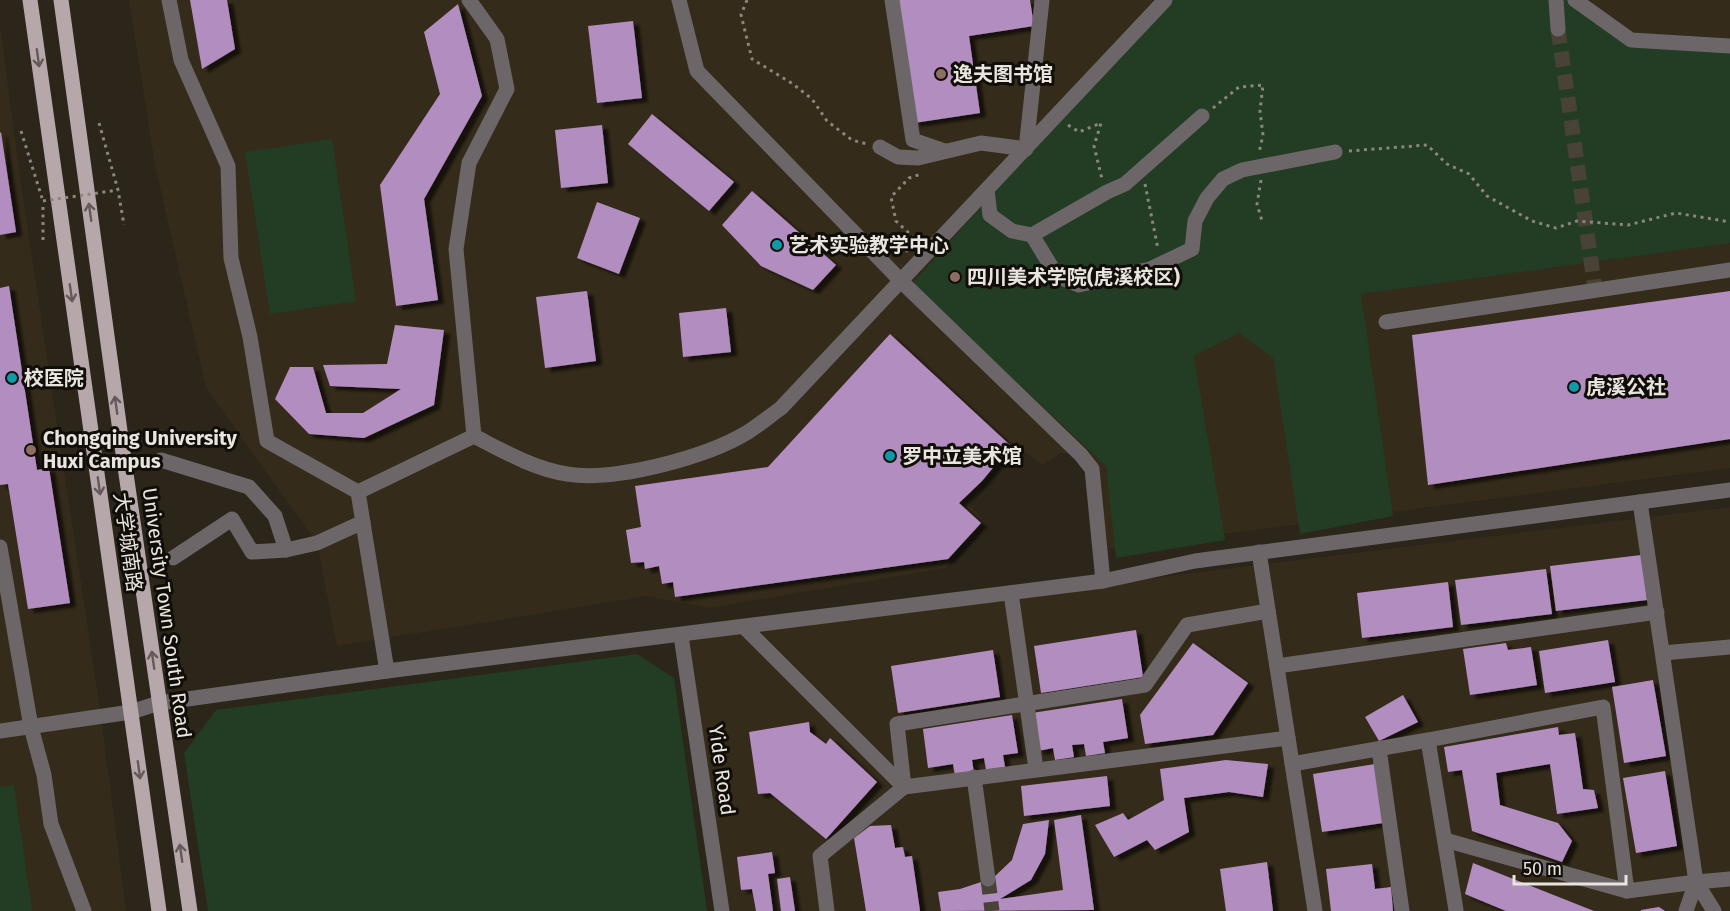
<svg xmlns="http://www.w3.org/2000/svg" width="1730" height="911" font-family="'Fira Sans','Noto Sans SC',sans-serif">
<defs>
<filter id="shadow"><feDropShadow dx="6" dy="4" stdDeviation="1.5" flood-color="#0009"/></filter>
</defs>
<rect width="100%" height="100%" fill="#2b251a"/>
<!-- built -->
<g fill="#342b1a">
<polygon points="129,0 1730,0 1730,468 1108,549 1098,477 1081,455 1061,453 1043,465 1016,446 969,504 986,523 946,568 708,608 648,596 337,646 317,543 206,388 155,165"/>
<polygon points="0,26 21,184 101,716 126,911 0,911"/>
<polygon points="1730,507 1730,911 721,911 681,636"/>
</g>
<!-- green -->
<g fill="#223d23">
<polygon points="1168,0 1575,0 1631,40 1730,46 1730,243 1361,294 1393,516 1300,534 1273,358 1239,333 1194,356 1225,540 1116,558 1106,466 912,284 1158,8"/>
<polygon points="332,139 356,301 270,314 245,152"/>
<polygon points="637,654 674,678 707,911 208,911 184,753 216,710"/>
<polygon points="14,785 32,911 0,911 0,787"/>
</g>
<!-- building -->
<g fill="#b28dbf" filter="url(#shadow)">
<polygon points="190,0 227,0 235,49 202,69"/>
<polygon points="896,0 1030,0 1034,26 969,36 980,113 914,123"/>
<polygon points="458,4 482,96 424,199 438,300 396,306 380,185 440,94 424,32"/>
<polygon points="633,21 642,98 597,103 588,26"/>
<polygon points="652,114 734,182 709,211 628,144"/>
<polygon points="602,125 608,183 561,188 555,130"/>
<polygon points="1,132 16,232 0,235 0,133"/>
<polygon points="752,191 836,265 813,290 761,266 722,225"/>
<polygon points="597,202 640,218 619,274 577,258"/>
<polygon points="9,286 37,470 49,468 70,603 28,609 8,484 0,485 0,288"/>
<polygon points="587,291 596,361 545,368 536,297"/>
<polygon points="1730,291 1730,439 1428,485 1412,335"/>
<polygon points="726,308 731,352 683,357 679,313"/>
<polygon points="395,325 444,330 434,405 364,438 309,434 275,399 290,367 313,367 326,413 363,413 401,389 330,386 323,365 387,364"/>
<polygon points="890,334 1011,446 982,481 959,503 981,523 948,559 675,597 673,582 662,584 659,566 645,569 644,562 631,563 626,530 641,527 635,486 768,467"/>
<polygon points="1641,555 1647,600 1556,611 1550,566"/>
<polygon points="1546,569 1552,614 1461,625 1455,580"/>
<polygon points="1448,582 1453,627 1362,638 1357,593"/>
<polygon points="1136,630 1143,677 1041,693 1034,646"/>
<polygon points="1608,640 1615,682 1545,693 1539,651"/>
<polygon points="1193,643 1248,683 1213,735 1145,744 1140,715"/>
<polygon points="1506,643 1508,650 1531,647 1537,685 1470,695 1463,649"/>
<polygon points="993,650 1000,697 898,713 891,666"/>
<polygon points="1653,680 1666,756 1624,763 1612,687"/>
<polygon points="1403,695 1418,722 1379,741 1365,717"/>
<polygon points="1122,699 1128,738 1103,742 1105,753 1086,756 1084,744 1072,745 1074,757 1055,760 1053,748 1038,751 1032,713"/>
<polygon points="1012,715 1018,753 1003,755 1005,767 986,770 984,758 972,760 974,773 955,776 953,764 928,768 923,729"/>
<polygon points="809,722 810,732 826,744 830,738 877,782 826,839 770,793 758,794 749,732"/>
<polygon points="1558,727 1559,735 1575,733 1583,789 1594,790 1598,808 1557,814 1550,764 1496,773 1500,805 1558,823 1572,841 1562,862 1472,831 1462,770 1448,772 1444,747"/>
<polygon points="1226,760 1268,764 1263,797 1229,792 1184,798 1189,832 1155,850 1147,840 1114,857 1095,825 1123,813 1128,820 1164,800 1160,769"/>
<polygon points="1375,764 1383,823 1322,832 1313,774"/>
<polygon points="1665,771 1677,846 1636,853 1623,778"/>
<polygon points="1107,776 1110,806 1024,816 1021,786"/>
<polygon points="1081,815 1094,910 941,911 938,892 960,889 993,878 1012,860 1023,824 1049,820 1045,854 1031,880 1000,899 1063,890 1054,820"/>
<polygon points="891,825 895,848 903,847 905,857 912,856 920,911 866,911 854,838 870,826"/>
<polygon points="772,852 775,873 768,874 773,911 756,911 752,889 741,890 737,857"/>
<polygon points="1267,862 1273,911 1226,911 1220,869"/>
<polygon points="1473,863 1594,911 1506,911 1465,894"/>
<polygon points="1372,864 1375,889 1391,887 1393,911 1331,911 1326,869"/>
<polygon points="790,877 795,911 781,911 777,879"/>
<polygon points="1659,907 1665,911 1641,911 1641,910"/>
</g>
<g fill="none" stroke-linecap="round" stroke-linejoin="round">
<!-- minor-tunnel -->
<g stroke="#484237" stroke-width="15" stroke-dasharray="15 8" stroke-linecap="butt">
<polyline points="1558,29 1595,289"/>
<polyline points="988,879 992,911"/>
</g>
<!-- path -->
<g stroke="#8b867d" stroke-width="3" stroke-dasharray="3 4.5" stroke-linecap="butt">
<polyline points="747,0 741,15 752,59 793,84 812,99 827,121 852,140 867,144"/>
<polyline points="1213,108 1239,87 1263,85 1260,111 1263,135 1259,153"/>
<polyline points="99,123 118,190 124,225"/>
<polyline points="1068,125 1079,132 1101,123 1094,146 1102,179"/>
<polyline points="21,131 42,198"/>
<polyline points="1349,151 1427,145 1447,164 1469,174 1487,196 1532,221 1556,228 1577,221 1628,225 1676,213 1730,222"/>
<polyline points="1261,180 1257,204 1262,221"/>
<polyline points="1145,184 1158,249"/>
<polyline points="43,207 43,243"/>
<polyline points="906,252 913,237 896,221 891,197 909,178 921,174"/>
</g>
<!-- minor -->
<g stroke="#6d6668" stroke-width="15">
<polyline points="169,0 181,60 228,166 231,258 250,337 267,441 358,492"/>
<polyline points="469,0 497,39 507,89 469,163 456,249 474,436"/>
<polyline points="679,0 697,71 902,282 1081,455 1092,469 1103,581"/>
<polyline points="892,0 913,140 945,151"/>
<polyline points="1556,0 1558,29"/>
<polyline points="1575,0 1631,40 1730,46"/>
<polyline points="880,147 898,157 918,158 981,143 1026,149 1042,0"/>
<polyline points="987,190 990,215 1012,231 1032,235 1057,276 1079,285 1150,269 1192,249 1195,221 1207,198 1223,179 1242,170 1335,152"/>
<polyline points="1032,235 1107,192 1125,184 1202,116"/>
<polyline points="1386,322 1730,270"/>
<polyline points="161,460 249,487 275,516 286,550 317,543 363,522"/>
<polyline points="1640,502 1696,882 1714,911"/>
<polyline points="0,547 31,727 44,775 51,824 84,911"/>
<polyline points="1259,552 1315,911"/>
<polyline points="173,558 232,519 252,552 286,550"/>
<polyline points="1011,593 1036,769"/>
<polyline points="744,627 904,787 1288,738"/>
<polyline points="681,636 722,911"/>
<polyline points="1663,653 1730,647"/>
<polyline points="1277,666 1657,612"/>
<path d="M387,671L358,492L474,436C503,451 534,469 567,474C615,482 707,457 748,432C759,425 770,416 781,408L1165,0"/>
<polyline points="0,731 131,712 159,703 387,671 1103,581 1195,561 1730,490"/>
<polyline points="1379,749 1402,911"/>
<polyline points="1292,764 1428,740"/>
<polyline points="974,777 988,879"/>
<polyline points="1445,840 1627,891 1696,882 1730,879"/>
<polyline points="1456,910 1428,740 1603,707 1627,891"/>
<polyline points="827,911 820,856 904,787 897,724 1145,685 1187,625 1268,611"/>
<polyline points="1686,911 1696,882"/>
</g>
<!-- major -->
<g stroke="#b6a7ab" stroke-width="15">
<polyline points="30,0 159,911"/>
<polyline points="61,0 124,460 190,911"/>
</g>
<!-- path-bridge -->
<polyline stroke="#8b867d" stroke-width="3" stroke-dasharray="3 4.5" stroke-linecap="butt" points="43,201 118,190"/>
</g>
<!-- one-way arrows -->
<defs><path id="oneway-shaft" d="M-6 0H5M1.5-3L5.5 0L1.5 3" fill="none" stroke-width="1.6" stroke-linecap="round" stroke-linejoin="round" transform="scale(1.5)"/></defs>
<g stroke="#645a5a">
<use href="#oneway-shaft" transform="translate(38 58) rotate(82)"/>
<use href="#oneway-shaft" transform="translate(90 212) rotate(-98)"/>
<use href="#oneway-shaft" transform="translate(71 293) rotate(82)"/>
<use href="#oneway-shaft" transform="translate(116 405) rotate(-98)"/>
<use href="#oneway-shaft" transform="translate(99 486) rotate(82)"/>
<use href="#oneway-shaft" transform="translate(153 660) rotate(-98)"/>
<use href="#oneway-shaft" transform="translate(139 770) rotate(82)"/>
<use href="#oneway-shaft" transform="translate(181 853) rotate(-98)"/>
</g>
<!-- markers -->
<g fill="#8d6e63" stroke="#110e0a" stroke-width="2">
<circle cx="941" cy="74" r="6"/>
<circle cx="955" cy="277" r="6"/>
<circle cx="31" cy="450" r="6"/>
</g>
<g fill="#0f9aa8" stroke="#110e0a" stroke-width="2">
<circle cx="777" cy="245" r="6"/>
<circle cx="12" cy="378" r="6"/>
<circle cx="1574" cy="387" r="6"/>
<circle cx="890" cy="456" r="6"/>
</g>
<g text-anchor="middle" stroke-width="6" stroke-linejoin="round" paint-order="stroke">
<!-- poi labels -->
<g font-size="20" font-weight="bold" fill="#e9e5de" stroke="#110e0a" text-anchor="start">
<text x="953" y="81">逸夫图书馆</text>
<text x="789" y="252">艺术实验教学中心</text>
<text x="967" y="284">四川美术学院(虎溪校区)</text>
<text x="24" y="385">校医院</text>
<text x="1586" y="394">虎溪公社</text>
<text x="43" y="445">Chongqing University<tspan x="43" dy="23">Huxi Campus</tspan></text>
<text x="902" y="463">罗中立美术馆</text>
</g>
<!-- street labels -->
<g font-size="20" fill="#e9e5de" stroke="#110e0a">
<text transform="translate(128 542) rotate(82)" y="7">大学城南路</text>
<text transform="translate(167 613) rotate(82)" y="7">University Town South Road</text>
<text transform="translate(722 770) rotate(82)" y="7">Yide Road</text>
</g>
</g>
<!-- scale -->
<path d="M1514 875v9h112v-9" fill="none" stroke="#e9e5de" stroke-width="3"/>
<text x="1523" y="875" font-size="18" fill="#e9e5de" stroke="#110e0a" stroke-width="4.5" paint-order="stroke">50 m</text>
</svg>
